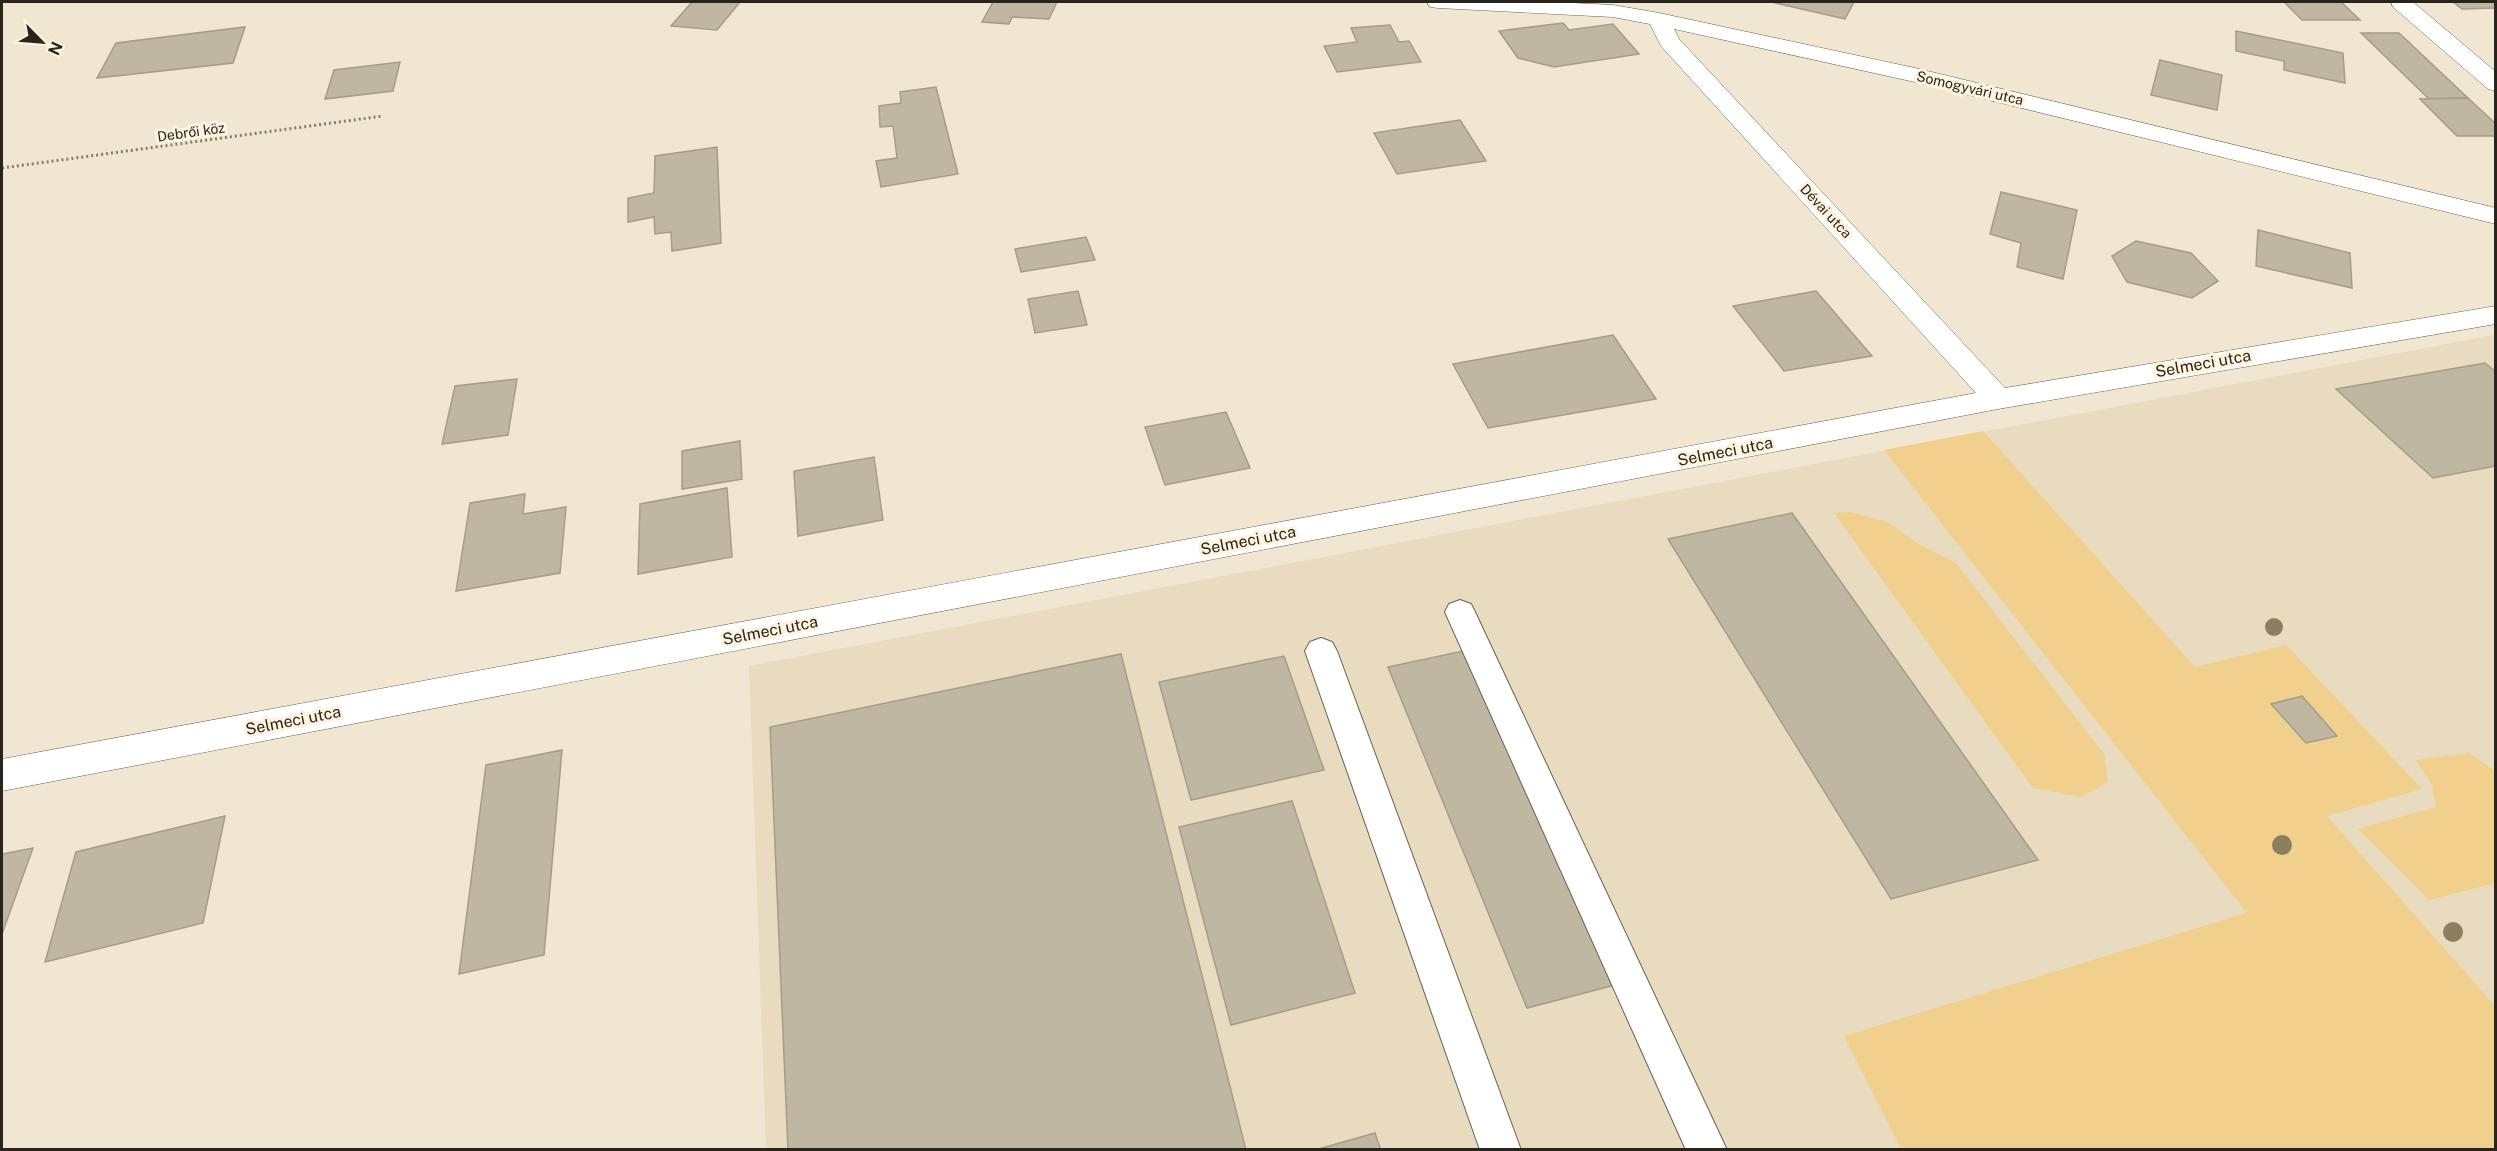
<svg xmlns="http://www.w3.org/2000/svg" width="2497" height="1151" font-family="'Public Sans',sans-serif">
<rect width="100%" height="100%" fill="#f0e6d1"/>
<!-- built -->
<polygon fill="#e8dbbf" points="2494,335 2495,1149 766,1149 749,666"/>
<!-- green -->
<g fill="#f0d08c">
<polygon points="1983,431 2195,667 2286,645 2422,789 2327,816 2495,1006 2495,1149 1901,1149 1844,1036 2247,913 1884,450"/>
<polygon points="1849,512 1888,522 1915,542 1956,563 2104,754 2108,782 2081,797 2033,788 1834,513"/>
<polygon points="2469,753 2495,771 2495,883 2429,900 2358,829 2436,807 2432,785 2416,760"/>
</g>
<!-- building -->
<g fill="#c0b7a3" stroke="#a59c89" stroke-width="1.5">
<polygon points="692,2 740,2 717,30 671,26"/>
<polygon points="993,2 1057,2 1049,19 1012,17 1009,24 982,22"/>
<polygon points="1771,2 1854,2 1845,19"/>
<polygon points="2284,2 2341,2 2360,20 2302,20"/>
<polygon points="2453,2 2496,2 2496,8 2462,9"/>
<polygon points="1563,23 1569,30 1613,24 1639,54 1554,67 1518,58 1499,31"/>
<polygon points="1390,25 1399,42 1409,41 1421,62 1337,72 1324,46 1357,42 1351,28"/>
<polygon points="245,27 233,63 97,78 116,43"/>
<polygon points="2236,31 2343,53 2345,83 2284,70 2284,61 2236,51"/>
<polygon points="2361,33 2399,33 2468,98 2429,99"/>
<polygon points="2160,60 2222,75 2217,110 2151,95"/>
<polygon points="400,62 393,91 325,99 334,70"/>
<polygon points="936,87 958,174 881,187 876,161 897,158 893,126 880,127 879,106 901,103 900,92"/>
<polygon points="2468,98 2496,124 2496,136 2457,136 2420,99"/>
<polygon points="1460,120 1486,161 1397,174 1374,133"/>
<polygon points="717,147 721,243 672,251 671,232 655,234 654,217 628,222 628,198 654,193 655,156"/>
<polygon points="2001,192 2077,210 2063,279 2017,267 2021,243 1990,234"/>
<polygon points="2258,230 2350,253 2352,288 2256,266"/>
<polygon points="1086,237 1095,260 1021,272 1015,249"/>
<polygon points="2136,241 2191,253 2218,281 2192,298 2127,282 2112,256"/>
<polygon points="1078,291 1087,325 1035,333 1028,299"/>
<polygon points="1816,291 1872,356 1784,371 1733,306"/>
<polygon points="1613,335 1656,399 1488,428 1453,364"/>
<polygon points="2485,363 2496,372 2496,466 2433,478 2336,389"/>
<polygon points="517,379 508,435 442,444 455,386"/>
<polygon points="1226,412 1250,468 1165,485 1145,427"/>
<polygon points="740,441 742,479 682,489 682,451"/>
<polygon points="874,457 883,520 798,536 794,471"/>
<polygon points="727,488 732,557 638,574 640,504"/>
<polygon points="525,494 523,514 566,507 560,573 456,591 470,503"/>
<polygon points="1792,513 2038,860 1891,899 1668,539"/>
<polygon points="1463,651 1615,985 1527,1008 1388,667"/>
<polygon points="1121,654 1246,1150 788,1150 770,727"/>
<polygon points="1284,656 1324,770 1191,800 1159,682"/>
<polygon points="2302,696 2337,736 2306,743 2271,704"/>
<polygon points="562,750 544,955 459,974 486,765"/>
<polygon points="1292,801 1355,993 1231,1025 1179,827"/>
<polygon points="225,816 203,923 45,962 76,852"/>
<polygon points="33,848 2,934 2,854"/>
<polygon points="1375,1133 1381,1150 1315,1150"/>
</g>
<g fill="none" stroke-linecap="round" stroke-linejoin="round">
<defs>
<g id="lane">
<polygon points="1460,600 1471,604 1475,612 1727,1150 1686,1150 1445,612 1449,604"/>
<polygon points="1321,638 1332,642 1337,651 1521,1150 1480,1150 1305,651 1310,642"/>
</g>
<g id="street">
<polygon points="1427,2 1553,2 1613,5 1659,13 1915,68 2496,208 2496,224 1915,82 1674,29 1679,39 2005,388 2496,306 2496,324 1998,409 2,791 2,759 1976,393 1661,46 1650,24 1613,17 1438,8 1430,7"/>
<polygon points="2391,2 2413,2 2496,72 2496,91 2488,89 2393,7"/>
</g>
</defs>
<!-- lane casing -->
<use href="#lane" stroke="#6a6250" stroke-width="2"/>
<!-- street casing -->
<use href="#street" stroke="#6a6250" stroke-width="1"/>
<!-- path -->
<polyline stroke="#857e70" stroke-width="3" stroke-dasharray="2 3" stroke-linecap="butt" points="2,168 383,116"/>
<!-- lane -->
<use href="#lane" fill="#fff" fill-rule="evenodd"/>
<!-- street -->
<use href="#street" fill="#fff" fill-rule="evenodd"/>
</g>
<!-- trees -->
<g fill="#8c7f5f">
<circle cx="2274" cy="627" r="9"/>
<circle cx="2282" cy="845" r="10"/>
<circle cx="2453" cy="932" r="10"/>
</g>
<g text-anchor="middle" stroke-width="6" stroke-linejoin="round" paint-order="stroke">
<!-- far-street labels -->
<g font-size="14" fill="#29251d" stroke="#fdf3de">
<text transform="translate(1970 88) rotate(13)" y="5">Somogyvári utca</text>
<text transform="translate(191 132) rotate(-8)" y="5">Debrői köz</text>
<text transform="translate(1826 211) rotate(47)" y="5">Dévai utca</text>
</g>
<!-- street labels -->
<g font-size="16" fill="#29251d" stroke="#fdf3de">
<text transform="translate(2203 363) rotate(-10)" y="6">Selmeci utca</text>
<text transform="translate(1725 451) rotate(-11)" y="6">Selmeci utca</text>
<text transform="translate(1248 540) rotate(-11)" y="6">Selmeci utca</text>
<text transform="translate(770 630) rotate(-11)" y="6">Selmeci utca</text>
<text transform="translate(293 720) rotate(-11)" y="6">Selmeci utca</text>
</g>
</g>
<!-- border -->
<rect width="2497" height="1151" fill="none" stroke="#29251d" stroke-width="6"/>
<!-- north arrow -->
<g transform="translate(42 42) rotate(115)" stroke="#fdf3de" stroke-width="4.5" paint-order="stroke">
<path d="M0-4.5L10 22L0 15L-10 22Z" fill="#29251d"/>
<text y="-9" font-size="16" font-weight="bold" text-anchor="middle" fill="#29251d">N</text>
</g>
</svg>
